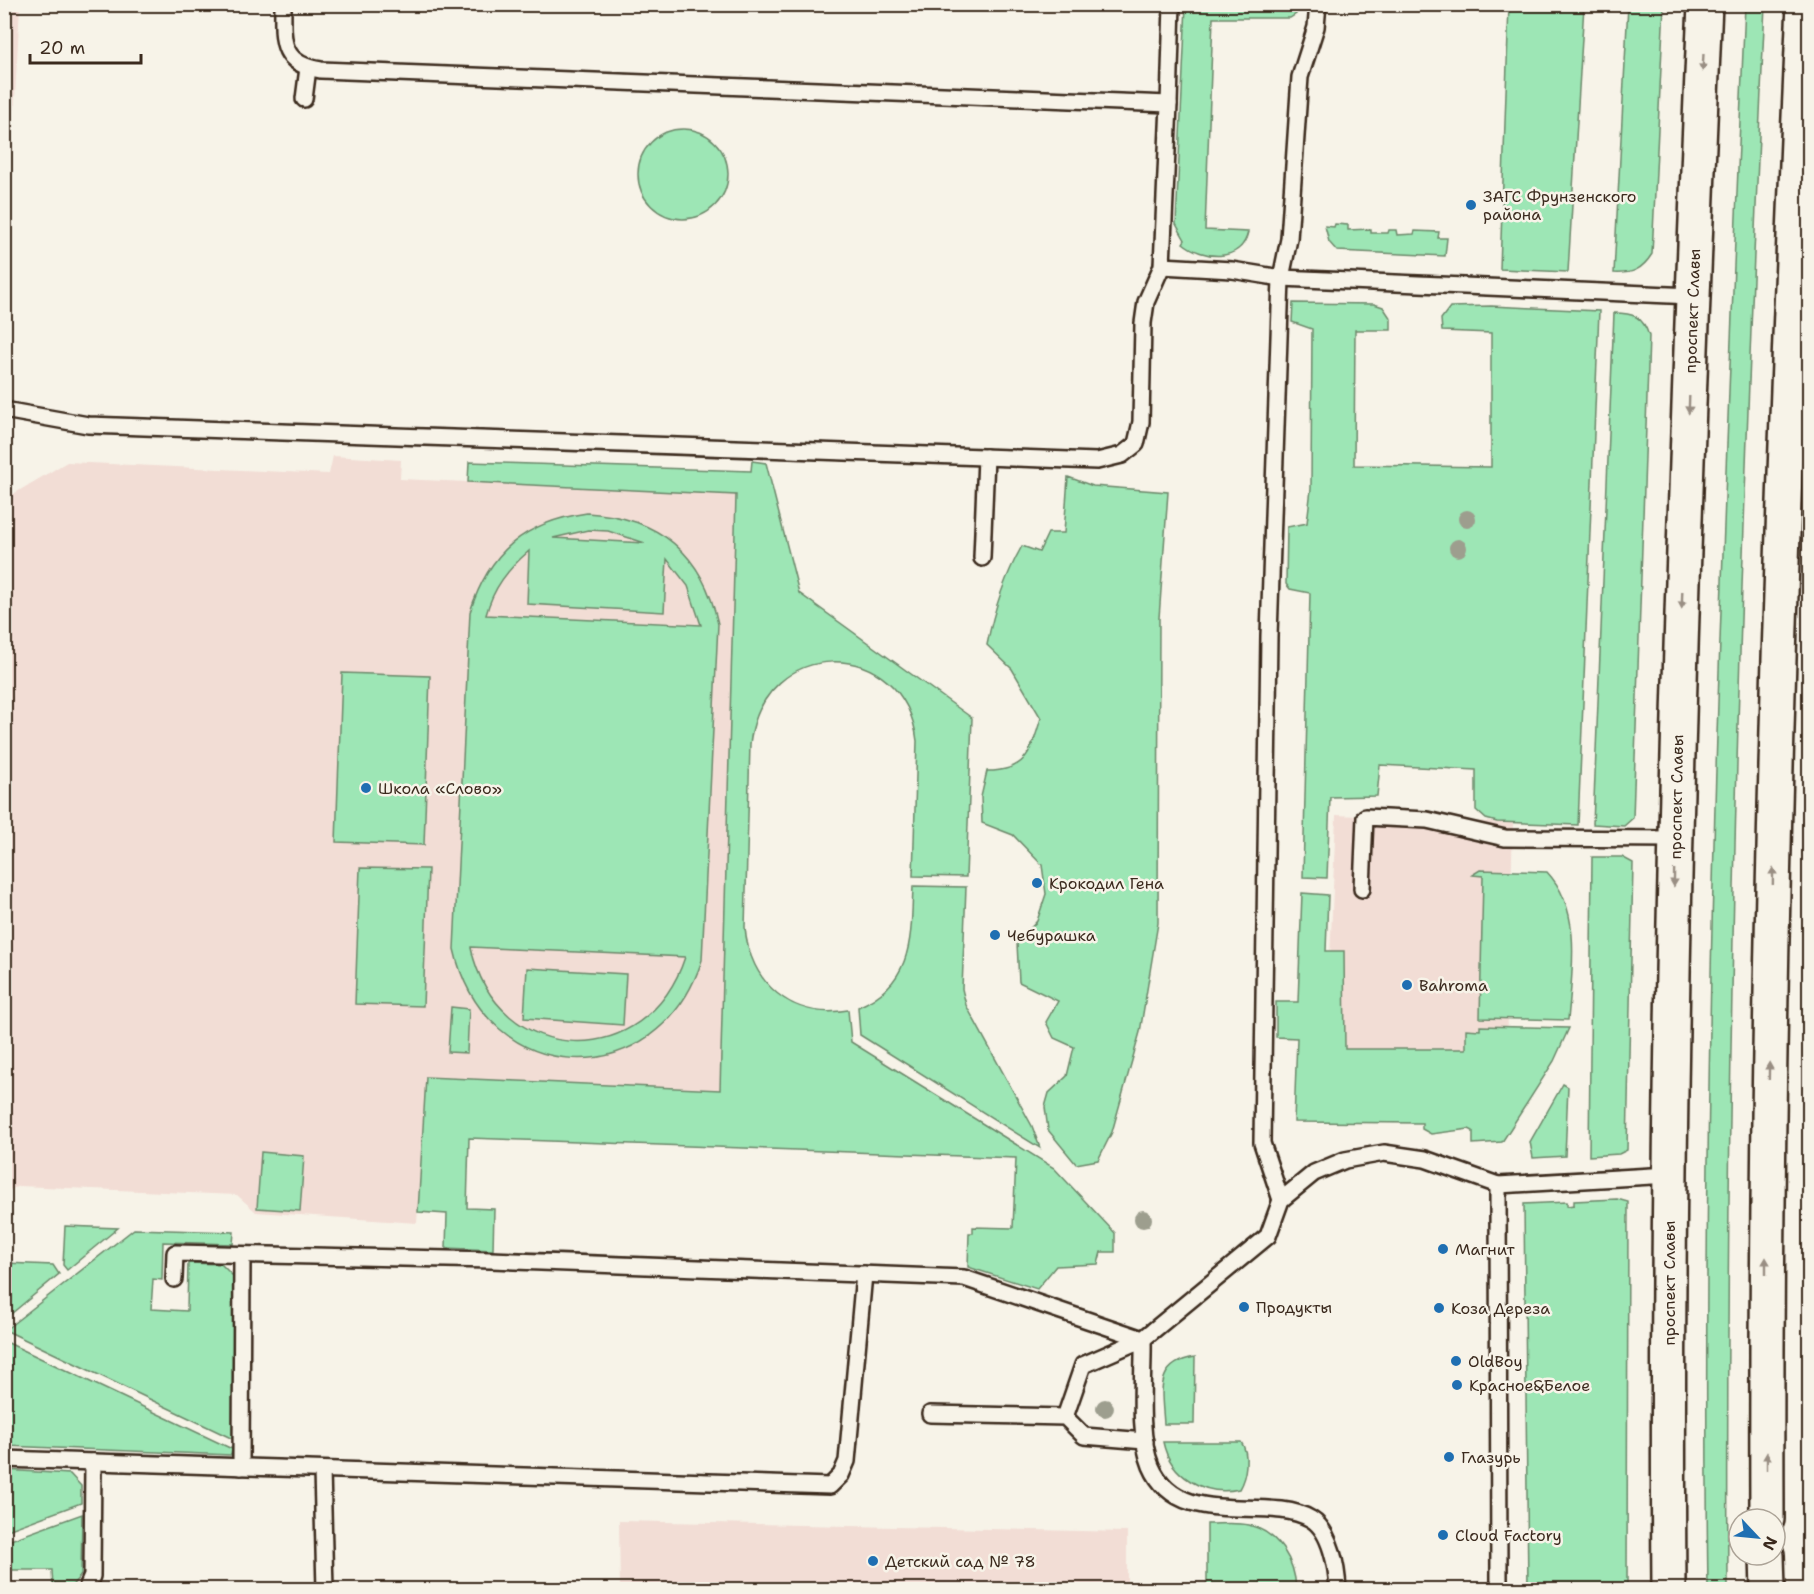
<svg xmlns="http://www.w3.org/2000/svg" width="1814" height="1594" font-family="'Shantell Sans',sans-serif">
<rect width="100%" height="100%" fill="#f7f3e8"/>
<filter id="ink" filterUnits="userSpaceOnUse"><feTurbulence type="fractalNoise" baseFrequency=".0167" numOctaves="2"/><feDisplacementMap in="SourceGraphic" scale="12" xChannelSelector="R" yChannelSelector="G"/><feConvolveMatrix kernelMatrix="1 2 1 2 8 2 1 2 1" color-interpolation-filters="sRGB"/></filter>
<g filter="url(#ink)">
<!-- built -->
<g fill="#f2ddd5">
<polygon points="5,4 20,5 6,263 4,263"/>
<polygon points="333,456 401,460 400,479 736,494 720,1091 426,1077 417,1223 256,1212 237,1195 19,1186 5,1192 5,499 67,462 329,474"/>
<polygon points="1336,815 1513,823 1506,1087 1325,1080"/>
<polygon points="619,1521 1127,1532 1127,1589 620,1589"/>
</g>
<!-- green -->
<g fill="#9de6b5" stroke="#6c886a" stroke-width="1.5" fill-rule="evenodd">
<path d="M1186,5H1296V14L1290,18H1213L1205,230L1248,232C1241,264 1202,259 1183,243L1185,240L1176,224Z"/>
<polygon points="1509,5 1584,5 1568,272 1500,269"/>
<path d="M1628,5H1664L1652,254C1642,270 1632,274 1614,273Z"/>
<path d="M1765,5C1740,533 1725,1061 1728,1589L1708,1590C1701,1061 1722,532 1745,5Z"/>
<circle cx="683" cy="174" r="45"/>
<polygon points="1335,224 1348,225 1348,230 1371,229 1371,233 1388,233 1389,230 1396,230 1397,235 1414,234 1415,231 1439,232 1438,238 1447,238 1445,256 1337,251 1329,242 1325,226 1334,227"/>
<polygon points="1293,303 1374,304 1383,307 1391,319 1391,330 1355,330 1354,465 1491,467 1491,333 1442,331 1441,319 1450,307 1491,306 1599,311 1578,825 1497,822 1486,819 1476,810 1476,770 1380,765 1377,796 1330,797 1327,878 1303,877 1310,593 1290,589 1286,584 1287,527 1307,523 1311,489 1312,329 1292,322"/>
<path d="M1614,313C1633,313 1643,316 1649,336L1633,818L1624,826L1593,824Z"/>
<path d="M752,461L766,463L799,593L972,718L966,877L913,876L917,741C904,635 763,635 750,744L745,927C749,983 792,1020 848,1010L851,1042L1054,1168L1115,1233V1252H1101L1098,1264L1056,1266L1037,1289L968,1267L969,1233H973V1227L1013,1228L1016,1158L469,1138L467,1208L494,1209L493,1250L446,1248L447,1214L418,1212L426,1077L720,1090L736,495L468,482L469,462L751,471Z"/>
<path d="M1068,477L1093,486L1168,492L1159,618L1158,923L1140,1032L1112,1132L1098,1160L1076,1164L1048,1130L1045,1107L1049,1093L1067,1076L1074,1047L1054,1038L1046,1022L1058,1001L1019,982L1017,943L1037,921L1046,894L1042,865L1013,835L982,823L981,797L987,771C1027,771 1031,751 1041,718L1012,669L987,645C994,609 1004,578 1022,546L1039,552L1048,533H1064Z"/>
<path d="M587,513C659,517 703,553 718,624L702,960C658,1097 485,1089 454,949L470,612C489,552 524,522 587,513ZM588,530L608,531L645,543L553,538ZM529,551L527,604L664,612L667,559L688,586L701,625L486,615C493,588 508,569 529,551ZM471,948V947L685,957C647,1074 497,1068 471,948Z"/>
<polygon points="342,673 430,676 424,845 336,842"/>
<polygon points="1592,857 1622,857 1633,863 1627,1150 1619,1154 1589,1156"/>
<polygon points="360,868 428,869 423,1006 355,1004"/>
<path d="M1480,870L1547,872C1583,910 1572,973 1568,1020L1480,1018L1483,876L1472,875Z"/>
<path d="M913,886L966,887L962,989L966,1005L1032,1126L1040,1148L860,1035L858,1007C914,983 911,937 913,886Z"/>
<polygon points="1302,893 1328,895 1326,951 1344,951 1345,1049 1466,1049 1466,1029 1480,1030 1480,1026 1569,1028 1554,1061 1502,1142 1473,1144 1473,1131 1469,1129 1431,1134 1422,1129 1422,1123 1294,1122 1297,1038 1276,1037 1276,1002 1298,1002"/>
<polygon points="527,968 626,974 623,1025 524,1018"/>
<polygon points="451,1007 469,1009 467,1053 448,1052"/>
<polygon points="1563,1084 1568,1087 1565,1156 1533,1158 1530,1142"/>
<polygon points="261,1152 304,1156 300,1211 257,1208"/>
<polygon points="1617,1199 1628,1202 1627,1589 1528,1589 1524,1204 1567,1202 1567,1206 1574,1205 1574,1201"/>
<polygon points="65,1226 118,1228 67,1270 63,1265"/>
<polygon points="134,1229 234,1232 233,1244 163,1242 162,1280 153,1279 151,1309 187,1311 188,1263 221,1264 233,1276 233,1439 5,1330"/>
<polygon points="5,1263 53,1265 59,1274 5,1319"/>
<polygon points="4,1341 232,1449 231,1455 5,1446"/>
<path d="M1195,1357L1194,1424H1164C1162,1391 1154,1364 1195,1357Z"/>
<path d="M1163,1442H1241C1250,1454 1246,1477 1239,1489C1205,1497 1170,1476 1163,1442Z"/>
<polygon points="5,1470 70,1474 81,1486 81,1503 5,1531"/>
<polygon points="82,1514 81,1575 69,1589 53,1589 52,1570 5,1570 5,1542"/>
<path d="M1207,1524C1220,1524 1236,1522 1249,1525C1279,1533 1295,1561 1296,1589H1207Z"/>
</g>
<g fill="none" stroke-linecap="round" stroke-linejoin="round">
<defs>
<g id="service">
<polyline points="304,99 308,68"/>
<polyline points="1169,104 1172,4"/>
<polyline points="1162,266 1232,270 1281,278 1692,296"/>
<path d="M4,410L88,425L1097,461L1122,455L1136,444L1141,422L1143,323L1146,302L1162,266L1169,104L321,70C279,64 283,39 283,4"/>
<polyline points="982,558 986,457"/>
<polyline points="1362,889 1365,817 1427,820 1505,838 1675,839"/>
<polyline points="1498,1185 1499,1590"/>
<polyline points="1281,1200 1262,1143 1269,636 1281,278 1289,239 1300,77 1316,27 1318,4"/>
<polyline points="174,1279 175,1253 491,1260 964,1278 1143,1339 1268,1236 1281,1200 1314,1173 1345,1160 1384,1153 1425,1159 1498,1185 1669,1175"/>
<polyline points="930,1414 1065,1417 1084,1436 1145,1441"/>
<path d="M1065,1417L1083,1365L1143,1339C1144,1375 1137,1433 1151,1466C1179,1532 1267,1493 1311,1519C1331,1531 1337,1568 1338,1590"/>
<polyline points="4,1459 830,1486 841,1475 847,1461 864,1274"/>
<polyline points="241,1467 242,1255"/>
<polyline points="322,1470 325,1590"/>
<polyline points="86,1590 92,1576 93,1462"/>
</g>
<g id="primary">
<path d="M1767,1519C1765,1014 1781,509 1804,4"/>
<polyline points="1767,1555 1768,1590"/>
<path d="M1669,1590C1665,1061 1682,533 1705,4"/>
</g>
</defs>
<!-- service casing -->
<use href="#service" stroke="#3b2a1e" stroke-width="20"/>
<!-- primary casing -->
<use href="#primary" stroke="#3b2a1e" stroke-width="38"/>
<!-- service -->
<use href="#service" stroke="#f7f3e8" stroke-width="15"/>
<!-- primary -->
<use href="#primary" stroke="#f7f3e8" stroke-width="33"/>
</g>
<!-- trees -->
<g fill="#9d9e8e">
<circle cx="1467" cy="519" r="9"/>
<circle cx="1458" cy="548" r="9"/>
<circle cx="1143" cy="1219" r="9"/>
<circle cx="1105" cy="1408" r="9"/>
</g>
<!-- one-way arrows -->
<defs><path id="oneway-solid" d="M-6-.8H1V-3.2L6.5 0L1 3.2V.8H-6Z" transform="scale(1.5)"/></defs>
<g fill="#998e83">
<use href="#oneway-solid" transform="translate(1703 63) rotate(93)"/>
<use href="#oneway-solid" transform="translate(1689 405) rotate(92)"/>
<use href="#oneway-solid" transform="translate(1682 600) rotate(92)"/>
<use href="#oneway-solid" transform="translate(1773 876) rotate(-89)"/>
<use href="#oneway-solid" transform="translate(1674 878) rotate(91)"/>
<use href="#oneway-solid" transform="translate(1769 1071) rotate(-89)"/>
<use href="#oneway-solid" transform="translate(1766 1266) rotate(-90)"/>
<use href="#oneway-solid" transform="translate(1767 1461) rotate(-90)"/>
</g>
</g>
<!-- markers -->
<g fill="#1f6fb2" stroke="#f7f3e8" stroke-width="2">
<circle cx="1471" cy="205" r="6"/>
<circle cx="366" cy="788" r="6"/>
<circle cx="1037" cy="883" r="6"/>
<circle cx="995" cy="935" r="6"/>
<circle cx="1407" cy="985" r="6"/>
<circle cx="1443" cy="1249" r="6"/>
<circle cx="1244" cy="1307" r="6"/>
<circle cx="1439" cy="1308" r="6"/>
<circle cx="1456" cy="1361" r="6"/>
<circle cx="1457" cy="1385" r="6"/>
<circle cx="1449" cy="1457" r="6"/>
<circle cx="1443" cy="1535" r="6"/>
<circle cx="873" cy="1561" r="6"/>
</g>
<g text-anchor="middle" stroke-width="5" stroke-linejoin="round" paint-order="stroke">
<!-- poi labels -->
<g font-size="16" fill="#3b2a1e" stroke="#f7f3e8" text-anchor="start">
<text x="1483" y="202">ЗАГС Фрунзенского<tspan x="1483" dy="18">района</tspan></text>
<text x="378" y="794">Школа «Слово»</text>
<text x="1049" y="889">Крокодил Гена</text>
<text x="1007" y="941">Чебурашка</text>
<text x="1419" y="991">Bahroma</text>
<text x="1455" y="1255">Магнит</text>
<text x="1256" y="1313">Продукты</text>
<text x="1451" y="1314">Коза Дереза</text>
<text x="1468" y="1367">OldBoy</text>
<text x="1469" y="1391">Красное&amp;Белое</text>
<text x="1461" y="1463">Глазурь</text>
<text x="1455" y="1541">Cloud Factory</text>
<text x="885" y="1567">Детский сад № 78</text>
</g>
<!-- street labels -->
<g font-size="16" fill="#3b2a1e" stroke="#f7f3e8">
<text transform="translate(1692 311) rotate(-88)" y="6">проспект Славы</text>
<text transform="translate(1676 797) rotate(-89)" y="6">проспект Славы</text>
<text transform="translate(1669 1283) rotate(-90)" y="6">проспект Славы</text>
</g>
</g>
<!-- margin -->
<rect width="1814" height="1594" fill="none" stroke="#f7f3e8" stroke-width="24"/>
<rect x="12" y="12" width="1790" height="1570" fill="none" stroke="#3b2a1e" stroke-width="2" filter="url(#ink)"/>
<!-- north arrow -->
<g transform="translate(1757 1537) rotate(116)"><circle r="28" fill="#f7f3e8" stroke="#aca397" stroke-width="1.5"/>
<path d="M0-4.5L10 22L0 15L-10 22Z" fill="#1f6fb2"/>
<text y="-9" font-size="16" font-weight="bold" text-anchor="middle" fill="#3b2a1e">N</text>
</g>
<!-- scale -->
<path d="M30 54v9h111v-9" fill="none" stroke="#3b2a1e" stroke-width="3"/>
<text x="39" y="54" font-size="18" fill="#3b2a1e" stroke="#f7f3e8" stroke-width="4.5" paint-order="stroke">20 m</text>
</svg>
